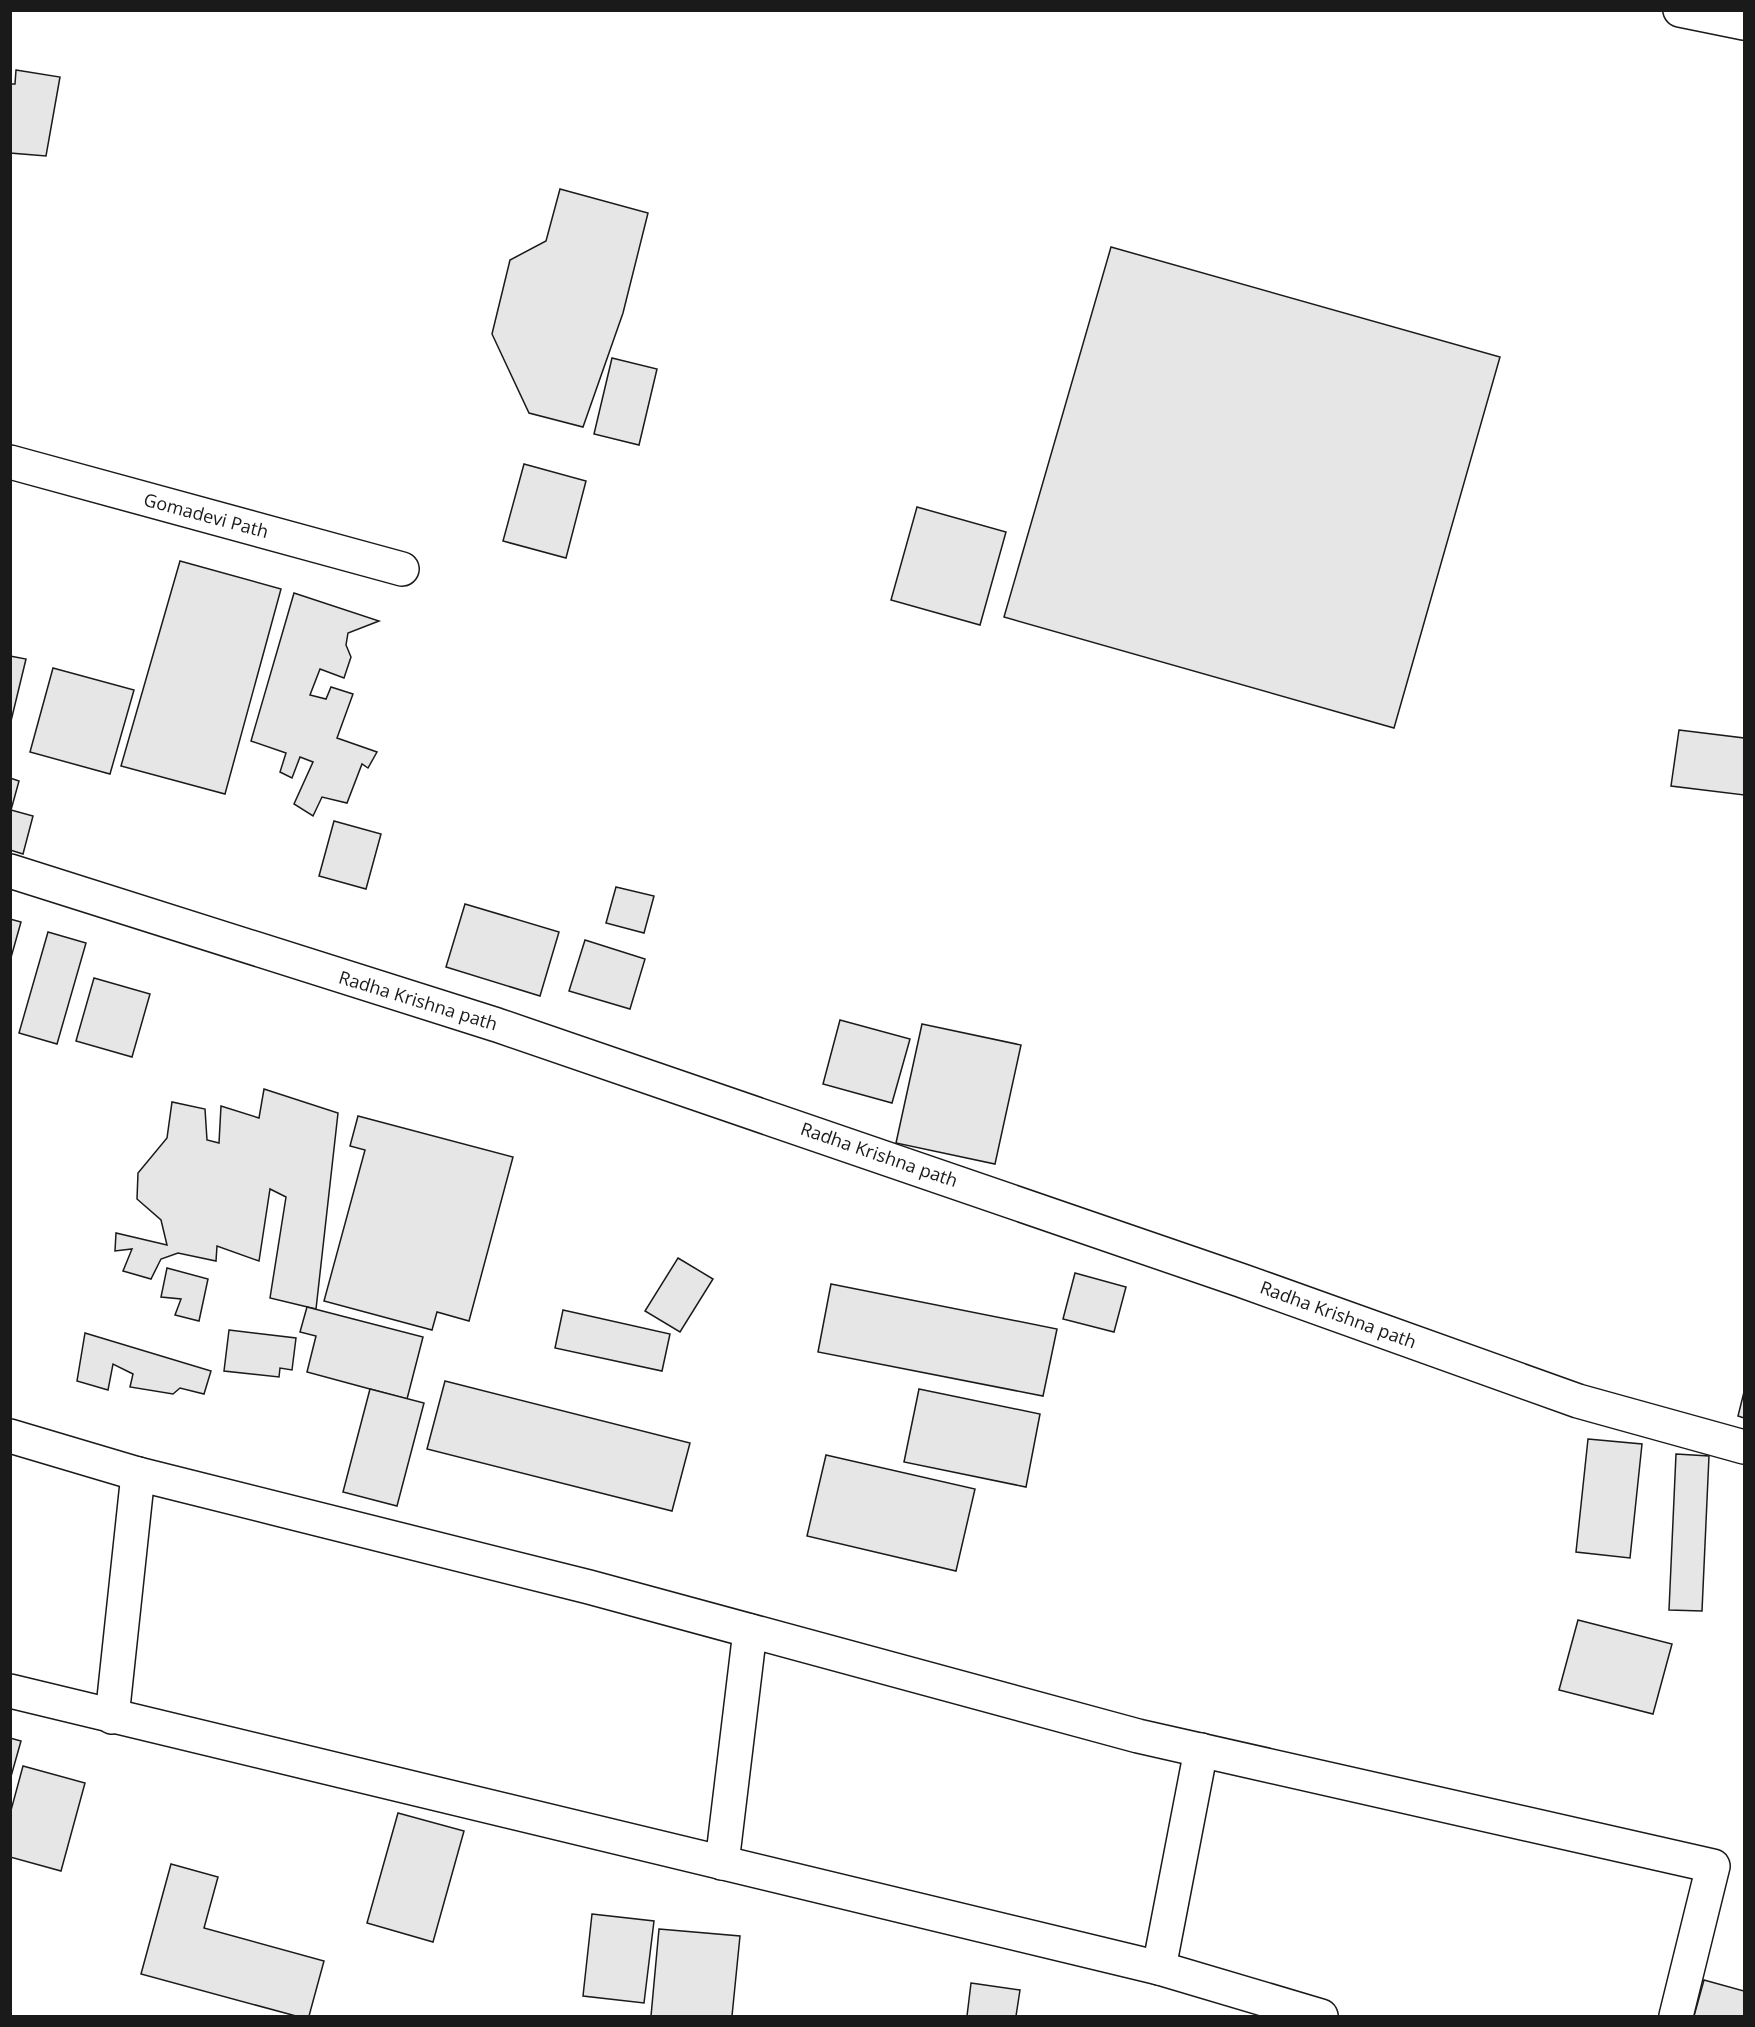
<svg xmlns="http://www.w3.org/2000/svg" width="1755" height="2027" font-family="'Open Sans',sans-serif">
<rect width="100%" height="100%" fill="#fff"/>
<!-- building -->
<g fill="#e6e6e6" stroke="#1a1a1a" stroke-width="1.5">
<polygon points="16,70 60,77 46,156 10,153 10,84 15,84"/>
<polygon points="560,189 648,213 623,313 583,427 529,413 492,334 510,260 546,241"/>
<polygon points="1111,247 1500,357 1394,728 1004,617"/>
<polygon points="612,358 657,369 639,445 594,434"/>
<polygon points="524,464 586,481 566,558 503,541"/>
<polygon points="917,507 1006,532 980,625 891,600"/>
<polygon points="180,561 281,589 225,794 121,766"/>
<polygon points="294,593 379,621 348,633 346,645 351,657 344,678 320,669 310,695 326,699 331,687 353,694 337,738 377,752 368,768 362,764 347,803 322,797 313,816 294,804 313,762 300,757 292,778 280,772 286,753 251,741"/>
<polygon points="10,656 26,659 11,721 10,721"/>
<polygon points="53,668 134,690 110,774 30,752"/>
<polygon points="1679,730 1744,738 1744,795 1671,786"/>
<polygon points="10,778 19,781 11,810 33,816 23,854 10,850"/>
<polygon points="334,821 381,834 366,889 319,876"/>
<polygon points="616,887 654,896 644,933 606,923"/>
<polygon points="465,904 559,932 540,996 446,967"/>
<polygon points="10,919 21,922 10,961"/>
<polygon points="48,932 86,943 57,1044 19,1033"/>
<polygon points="585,940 645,959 630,1009 569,991"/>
<polygon points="94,978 150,994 132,1057 76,1041"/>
<polygon points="840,1020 910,1039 892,1103 823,1084"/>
<polygon points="922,1024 1021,1045 995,1164 896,1143"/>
<polygon points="264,1089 338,1113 316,1309 270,1298 286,1197 270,1189 259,1261 217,1246 216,1261 178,1253 161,1259 151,1279 123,1271 132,1249 115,1251 116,1233 167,1245 161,1220 137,1199 138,1173 167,1138 172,1102 205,1109 207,1140 219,1143 221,1106 259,1118"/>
<polygon points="358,1116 513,1157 469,1321 437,1312 432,1330 324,1301 365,1150 350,1146"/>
<polygon points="678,1258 713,1279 680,1332 645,1311"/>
<polygon points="167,1268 208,1279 199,1321 175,1315 181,1299 161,1297"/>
<polygon points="1075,1273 1126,1287 1114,1332 1063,1319"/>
<polygon points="831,1284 1057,1329 1043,1396 818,1352"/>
<polygon points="307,1307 423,1337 407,1399 307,1372 316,1336 300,1332"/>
<polygon points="563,1310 670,1334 662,1371 555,1348"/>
<polygon points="229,1330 296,1338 292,1370 280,1368 279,1377 224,1371"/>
<polygon points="85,1333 211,1371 204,1394 180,1388 173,1394 130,1387 133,1374 113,1364 108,1390 77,1381"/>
<polygon points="445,1381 690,1443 672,1511 427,1449"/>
<polygon points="370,1389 424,1403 397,1506 343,1492"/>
<polygon points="919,1389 1040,1414 1026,1487 904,1462"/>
<polygon points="1744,1392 1744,1418 1738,1416"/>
<polygon points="1588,1439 1642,1444 1630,1558 1576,1552"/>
<polygon points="1676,1454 1709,1456 1702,1611 1669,1610"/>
<polygon points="826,1455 975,1489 956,1571 807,1536"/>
<polygon points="1578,1620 1672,1644 1653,1714 1559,1690"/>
<polygon points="10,1738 21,1741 10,1780"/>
<polygon points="23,1766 85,1783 61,1871 10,1857 10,1814"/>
<polygon points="398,1813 464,1831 433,1942 367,1923"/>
<polygon points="171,1864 218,1877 204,1928 324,1961 309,2016 296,2016 141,1974"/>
<polygon points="592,1914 654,1921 644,2003 583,1996"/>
<polygon points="659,1929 740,1936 732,2016 651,2016"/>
<polygon points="1704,1980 1744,1991 1744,2016 1694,2016"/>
<polygon points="971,1983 1020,1990 1016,2016 967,2016"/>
</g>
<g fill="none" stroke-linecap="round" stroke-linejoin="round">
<defs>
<g id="minor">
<polyline points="1680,10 1744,23"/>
<polyline points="10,462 402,569"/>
<polyline points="10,871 497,1025 1240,1280 1578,1401 1744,1447"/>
<polyline points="10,1436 138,1474 589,1587 1138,1736 1713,1866 1676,2016"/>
<polyline points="10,1691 1159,1968 1321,2016"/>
<polyline points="112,1717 138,1474"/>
<polyline points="722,1863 750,1631"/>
<polyline points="1159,1968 1201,1750"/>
</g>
</defs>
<!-- minor casing -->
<use href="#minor" stroke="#1a1a1a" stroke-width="36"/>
<!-- minor -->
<use href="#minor" stroke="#fff" stroke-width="33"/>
</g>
<g text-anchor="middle" stroke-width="4.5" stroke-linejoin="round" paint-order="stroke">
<!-- street labels -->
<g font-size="18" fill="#1a1a1a" stroke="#fff">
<text transform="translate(206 516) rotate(15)" y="6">Gomadevi Path</text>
<text transform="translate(418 1001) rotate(17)" y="6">Radha Krishna path</text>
<text transform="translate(879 1155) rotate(19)" y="6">Radha Krishna path</text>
<text transform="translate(1338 1315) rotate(20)" y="6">Radha Krishna path</text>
</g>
</g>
<!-- border -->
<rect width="1755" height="2027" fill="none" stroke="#1a1a1a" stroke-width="24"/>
</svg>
